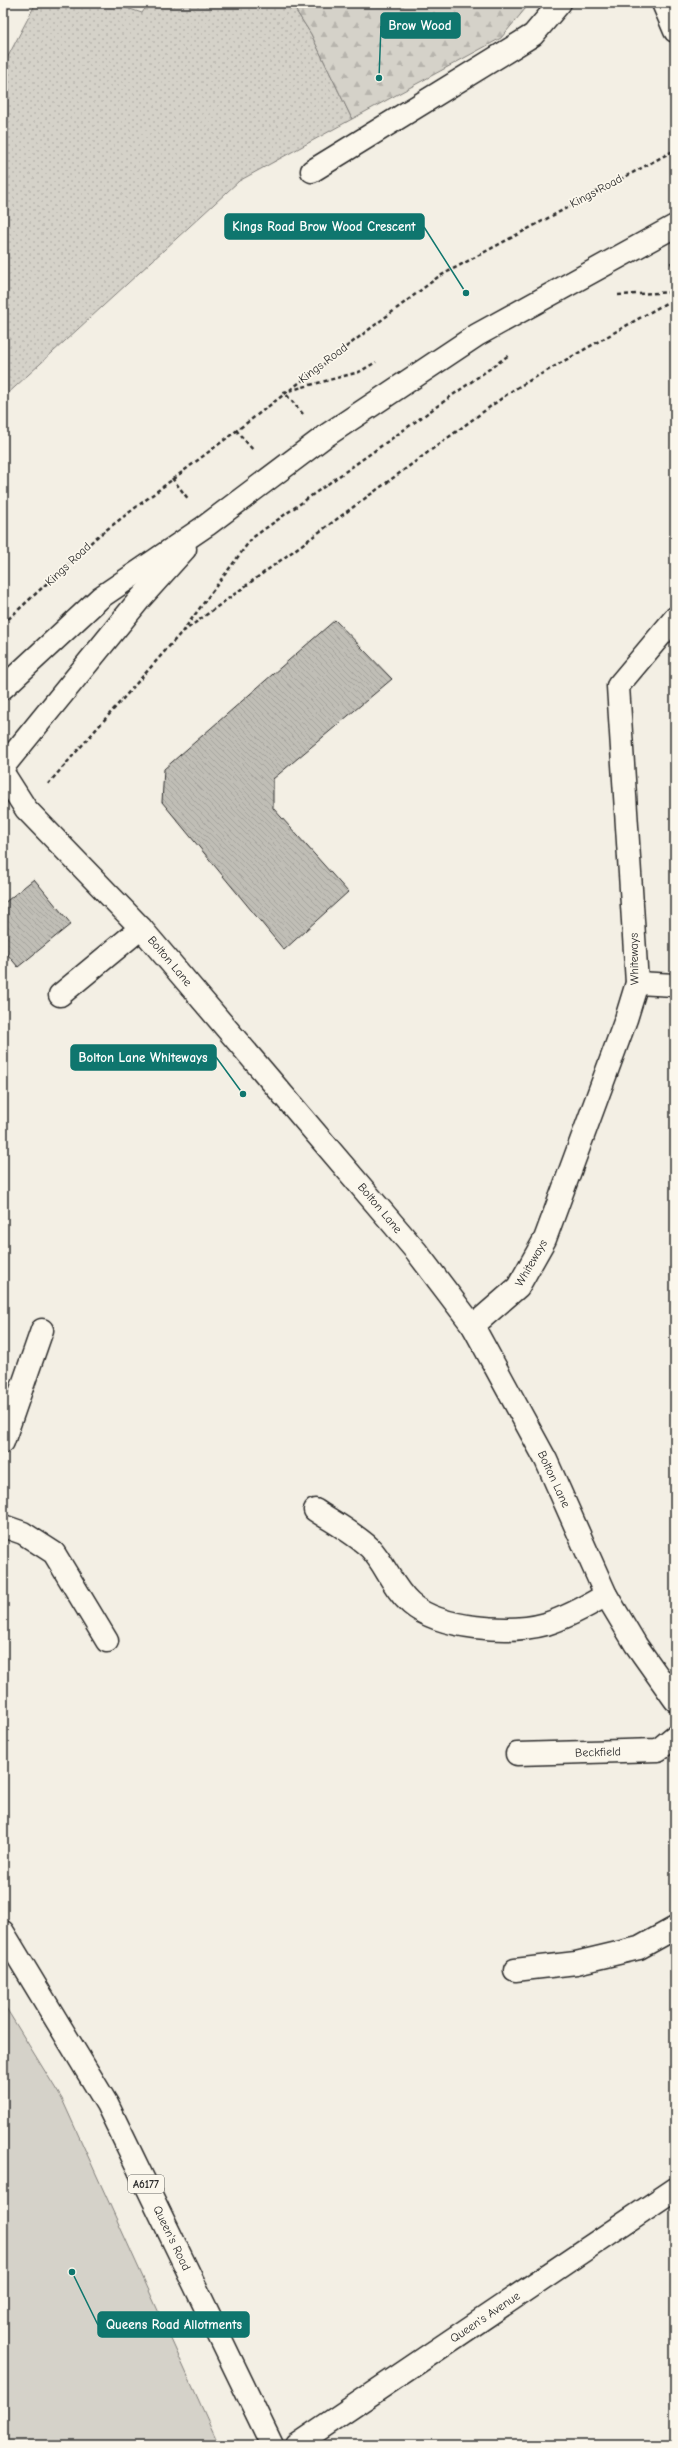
<svg xmlns="http://www.w3.org/2000/svg" width="678" height="2448" font-family="'Comic Neue',sans-serif">
<defs>
<pattern id="grass-dots" width="8" height="8" patternUnits="userSpaceOnUse"><rect width="8" height="8" fill="#d5d2c9"/><path d="M2 2h.1M6 6h.1" fill="none" stroke="#b7b4ad" stroke-width="1.8" stroke-linecap="round"/></pattern>
<pattern id="forest-firs" width="22" height="20" patternUnits="userSpaceOnUse"><rect width="22" height="20" fill="#d5d2c9"/><path d="M5 1l3.5 6h-7zM16 11l3.5 6h-7z" fill="#b7b4ad"/></pattern>
<pattern id="building-back-hatch" width="6" height="6" patternUnits="userSpaceOnUse"><rect width="6" height="6" fill="#c0beb6"/><path d="M-1 5l2 2M0 0l6 6M5-1l2 2" fill="none" stroke="#a5a39d"/></pattern>
</defs>
<rect width="100%" height="100%" fill="#f3efe4"/>
<filter id="ink" filterUnits="userSpaceOnUse"><feTurbulence type="fractalNoise" baseFrequency=".025" numOctaves="2"/><feDisplacementMap in="SourceGraphic" scale="8" xChannelSelector="R" yChannelSelector="G"/><feConvolveMatrix kernelMatrix="1 2 1 2 8 2 1 2 1" color-interpolation-filters="sRGB"/></filter>
<g filter="url(#ink)">
<!-- grass -->
<polygon fill="url(#grass-dots)" stroke="#807e7a" points="36,3 112,3 142,13 149,3 291,3 311,34 352,119 239,181 3,398 3,66"/>
<!-- forest -->
<polygon fill="url(#forest-firs)" stroke="#807e7a" points="291,3 530,3 501,38 352,119 311,34"/>
<!-- garden -->
<polygon fill="#d5d2c9" stroke="#807e7a" points="3,2003 62,2099 219,2445 3,2445"/>
<!-- building -->
<g fill="url(#building-back-hatch)" stroke="#2b2b2b">
<polygon points="335,620 392,679 273,779 273,808 348,892 284,950 162,802 164,769"/>
<polygon points="34,879 71,924 18,967 3,949 3,904"/>
</g>
<g fill="none" stroke-linecap="round" stroke-linejoin="round">
<defs>
<g id="minor">
<polyline points="663,3 675,31"/>
<polyline points="312,171 533,35 560,3"/>
<polyline points="3,688 101,597 207,525 324,437 477,335 675,226"/>
<polyline points="3,767 139,600 185,549"/>
<polyline points="3,773 26,809 141,928 416,1251 473,1326 546,1460 606,1595 636,1645 675,1700"/>
<polyline points="637,983 675,985"/>
<polyline points="60,995 141,928"/>
<polyline points="473,1326 518,1287 545,1239 626,1019 637,983 618,686 675,618"/>
<polyline points="3,1442 42,1330"/>
<path d="M315,1510C333,1522 354,1533 370,1548C386,1565 393,1589 411,1604C440,1629 510,1634 546,1624C568,1617 586,1607 606,1595"/>
<polyline points="3,1526 23,1533 54,1553 107,1641"/>
<polyline points="517,1754 658,1750 675,1736"/>
<polyline points="515,1970 576,1963 639,1948 675,1928"/>
<polyline points="296,2445 675,2189"/>
</g>
<polyline id="highway" points="3,1932 107,2104 272,2445"/>
</defs>
<!-- minor casing -->
<use href="#minor" stroke="#2b2b2b" stroke-width="25"/>
<!-- highway casing -->
<use href="#highway" stroke="#2b2b2b" stroke-width="25"/>
<!-- path -->
<g stroke="#2b2b2b" stroke-width="2.5" stroke-dasharray="4 3" stroke-linecap="butt">
<polyline points="671,262 675,271"/>
<polyline points="618,295 675,292"/>
<polyline points="303,414 284,392 359,372 376,362"/>
<polyline points="236,430 254,451"/>
<polyline points="172,478 189,500"/>
<polyline points="3,624 97,537 438,277 675,150"/>
<polyline points="182,632 252,538 509,355"/>
<polyline points="48,784 180,634 513,390 675,298"/>
</g>
<!-- minor -->
<use href="#minor" stroke="#fbf7ec" stroke-width="22"/>
<!-- highway -->
<use href="#highway" stroke="#fbf7ec" stroke-width="22"/>
</g>
</g>
<g text-anchor="middle" stroke-width="3.5" stroke-linejoin="round" paint-order="stroke">
<!-- shield labels -->
<rect fill="#fbf7ec" stroke="#696865" stroke-width="1" x="128" y="2175" width="36" height="18" rx="3"/>
<g font-size="11" font-weight="bold" fill="#2b2b2b">
<text x="146" y="2188">A6177</text>
</g>
<!-- street labels -->
<g font-size="12" fill="#2b2b2b" stroke="#fbf7ec">
<text transform="translate(596 191) rotate(-28)" y="4">Kings Road</text>
<text transform="translate(323 363) rotate(-37)" y="4">Kings Road</text>
<text transform="translate(68 564) rotate(-43)" y="4">Kings Road</text>
<text transform="translate(634 959) rotate(-91)" y="4">Whiteways</text>
<text transform="translate(170 961) rotate(50)" y="4">Bolton Lane</text>
<text transform="translate(380 1208) rotate(50)" y="4">Bolton Lane</text>
<text transform="translate(531 1263) rotate(-60)" y="4">Whiteways</text>
<text transform="translate(554 1479) rotate(65)" y="4">Bolton Lane</text>
<text transform="translate(598 1752) rotate(-2)" y="4">Beckfield</text>
<text transform="translate(172 2238) rotate(64)" y="4">Queen's Road</text>
<text transform="translate(485 2317) rotate(-34)" y="4">Queen's Avenue</text>
</g>
</g>
<!-- callouts -->
<path fill="none" stroke="#0f766e" stroke-width="1.5" d="M379 78L381 26M466 293L424 227M243 1094L216 1057M72 2272L98 2325"/>
<g fill="#0f766e" stroke="#fbf7ec" stroke-width="1.5">
<circle cx="379" cy="78" r="4"/>
<circle cx="466" cy="293" r="4"/>
<circle cx="243" cy="1094" r="4"/>
<circle cx="72" cy="2272" r="4"/>
</g>
<g fill="#0f766e" stroke="#0f766e" stroke-width="1.5">
<rect x="381" y="13" width="79" height="25" rx="4"/>
<rect x="225" y="214" width="199" height="25" rx="4"/>
<rect x="71" y="1045" width="145" height="25" rx="4"/>
<rect x="98" y="2312" width="151" height="25" rx="4"/>
</g>
<g font-size="13" text-anchor="middle" font-weight="bold" fill="#fff">
<text x="420" y="30">Brow Wood</text>
<text x="324" y="231">Kings Road Brow Wood Crescent</text>
<text x="143" y="1062">Bolton Lane Whiteways</text>
<text x="174" y="2329">Queens Road Allotments</text>
</g>
<!-- margin -->
<rect width="678" height="2448" fill="none" stroke="#fbf7ec" stroke-width="16"/>
<rect x="8" y="8" width="662" height="2432" fill="none" stroke="#2b2b2b" stroke-width="1.5" filter="url(#ink)"/>
</svg>
